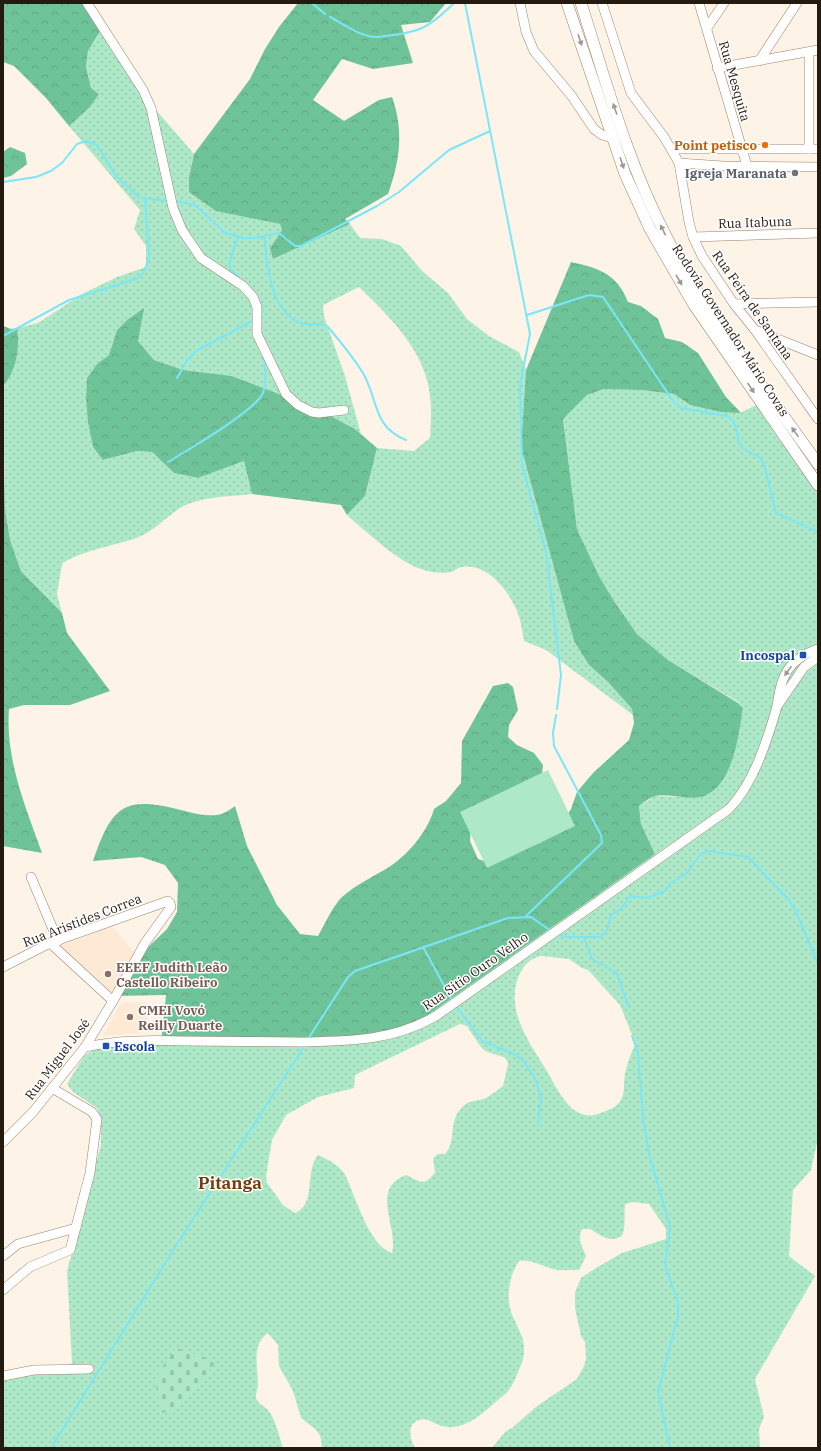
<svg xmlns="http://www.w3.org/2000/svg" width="821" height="1451" font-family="'IBM Plex Serif',serif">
<defs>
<pattern id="grass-dots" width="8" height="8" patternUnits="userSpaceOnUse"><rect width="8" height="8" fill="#ade9c8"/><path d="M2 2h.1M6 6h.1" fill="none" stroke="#95c7ab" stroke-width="1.8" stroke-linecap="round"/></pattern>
<pattern id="forest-crowns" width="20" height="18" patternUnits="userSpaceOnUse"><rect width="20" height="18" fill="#6fc398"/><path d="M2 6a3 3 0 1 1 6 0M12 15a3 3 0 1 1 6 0" fill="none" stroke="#60a782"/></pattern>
<pattern id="cemetery-stones" width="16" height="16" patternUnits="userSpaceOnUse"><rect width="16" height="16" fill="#ade9c8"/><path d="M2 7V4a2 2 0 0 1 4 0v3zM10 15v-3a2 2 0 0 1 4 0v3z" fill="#95c7ab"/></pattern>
</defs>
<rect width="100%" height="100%" fill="#fef3e7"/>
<!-- built -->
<g fill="#fee9d4">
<polygon points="112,926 135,954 114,994 60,946"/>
<polygon points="145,1002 149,1032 103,1036 121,1003"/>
</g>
<!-- grass -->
<g fill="url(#grass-dots)" fill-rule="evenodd">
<path d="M100,31L144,96L194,154L189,177L231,214L280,224L282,230L273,243V259L350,224L360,238L382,239L401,246L422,271L448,293L467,319L489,336L519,352L526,370L521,447L574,641L589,665L608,682L632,709L633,715L546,650L524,641C522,631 521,620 517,611C508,590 487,563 462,567C458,567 455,571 451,572C443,574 429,572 421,569C400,563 364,530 347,515L365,496L377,448L414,451L430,438C431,422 432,405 429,389C422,348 388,315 359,287L323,305L324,316L345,376L361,434L355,429L316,408L232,376L183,370L154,360L138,341L139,331L127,320L117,330L109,355L97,364L87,378L86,399L88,423L93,447L104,460L137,451L152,452L174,473L198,478L244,461L252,494C229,497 201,496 180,508C165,518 152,533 134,539C115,545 77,552 62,564L57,594L62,613L21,571L10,540L5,509L3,386C17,371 20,347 17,328L38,323L82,294L117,277L146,267V246L134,229L140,210L69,126L90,107L99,94L91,88L86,67L88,51Z"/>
<path d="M604,389L641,390L674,394L690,405L740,413L758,404L818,489V1138L811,1170L793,1190L789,1256L815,1276L755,1379L764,1417L759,1429L760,1448H492L505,1432L512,1428L537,1406L577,1379L584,1366L586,1359L585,1342L581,1336L575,1308V1292L581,1278L596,1268L622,1253L666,1239V1229L649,1204L633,1202L625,1204C624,1215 626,1226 622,1236C609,1243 602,1236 590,1229H582C577,1241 582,1245 586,1256L579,1270C572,1269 564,1271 557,1270C544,1267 532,1259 519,1261C508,1277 505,1302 514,1319C518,1328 524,1338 524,1348C525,1358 520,1367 516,1377C514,1381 512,1386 509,1390C506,1394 501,1397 498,1400C483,1413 464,1432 442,1426C434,1424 427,1417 419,1420C406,1424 410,1439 415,1448H322C322,1430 313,1428 301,1418L293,1391L279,1366L278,1345L268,1333C251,1344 258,1367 258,1385C258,1389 254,1396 257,1400C259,1404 265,1407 268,1410C276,1420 279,1436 283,1448H3V1377L55,1371L72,1363L67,1271L101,1145V1126L98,1109L73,1092L67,1084L84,1056L93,1050L126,1044L295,1040L526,944L655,854L641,824L639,806L655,796L681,797L732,759L739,733L743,708L738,702L668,660L637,634L614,601L599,576L577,529L563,418L587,395ZM541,956L569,959L582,968L588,970L620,1005L635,1042V1045C631,1053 627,1064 625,1074C623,1084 626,1094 619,1103C615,1108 608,1110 603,1112C572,1127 558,1089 545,1068C528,1040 505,1010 519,975C524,965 530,958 541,956ZM460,1024L467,1026L480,1046L485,1051L506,1058L508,1064L503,1086C501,1088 488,1097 486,1098C474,1103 469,1098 459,1111C449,1124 456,1142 445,1154H438L433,1158L435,1172C425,1187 420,1182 406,1175C369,1189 399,1228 392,1253C368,1246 355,1193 344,1173C337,1164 329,1160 318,1155C304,1172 317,1204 295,1213L283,1205L267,1183L266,1176L272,1140L286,1115L318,1097L354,1088L355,1075Z"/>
</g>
<!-- forest -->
<g fill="url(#forest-crowns)">
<polygon points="3,3 84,3 100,31 88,51 86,67 91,88 99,94 90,107 69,126 46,98 14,66 3,62"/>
<path d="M298,3H446L430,22L401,25L413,63L373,69L342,59L313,100L344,121L379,100L392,97C404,130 400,161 388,194L345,219L350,224L273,259L270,248L282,230L280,224L216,211L189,192V177L194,154L250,79L265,49L279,27Z"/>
<polygon points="10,147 25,153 27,164 11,176 3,178 3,152"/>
<path d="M571,262C599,268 617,274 628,302L641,306L658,319L665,338L682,342L698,353L726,397L741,413L721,412L690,405L674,394L641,390L604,389L587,395L563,419L577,529L599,576L614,601L637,634L668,660L738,703L743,708C739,734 733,785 704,796C691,801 668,793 655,796C649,798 643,803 639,806L641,824L655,854L412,1026L356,1040L161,1043L166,995L113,996L143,952L167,929L177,912L178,883L165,865L141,857L93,861C113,802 126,796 185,811C195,814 211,817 222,814C226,812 231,809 235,806L247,846L277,905L300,934L318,936C325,924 332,907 342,897C356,885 370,878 386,869C407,856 427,833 434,809L446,801L461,783L462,741L493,686L508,683L513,687L518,710L509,725L508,737L517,745L534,753L543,765L542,774L471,827L470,841L478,859L493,864L522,849L540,843L555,834L571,809L577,792L593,773L629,740L634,723L632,709L608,682L589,665L574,641L521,447L526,370Z"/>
<polygon points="144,308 138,341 154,360 183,370 232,376 316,408 355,429 377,448 365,496 347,515 341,505 252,494 244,461 198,478 174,473 152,452 137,451 103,460 93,447 88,423 86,399 87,378 97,364 109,355 117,330 127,320"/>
<path d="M3,326L11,329L17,328C20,347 17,371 3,386Z"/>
<path d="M3,429L5,509L10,540L21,571L62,613L67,633L110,691L70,705H24L9,709C5,759 26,808 42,853L3,846Z"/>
</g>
<!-- cemetery -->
<path fill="url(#cemetery-stones)" d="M176,1348L216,1361L189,1397L176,1409L162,1413C152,1376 155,1378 176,1348Z"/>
<!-- garden -->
<polygon fill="#ade9c8" points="548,770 575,826 487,868 460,812"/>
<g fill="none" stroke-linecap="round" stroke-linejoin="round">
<!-- stream -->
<g stroke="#79e7f9" stroke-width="2">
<polyline points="312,3 325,14"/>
<polyline points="465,3 530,334 520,385 522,465 546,552 561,675 557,709"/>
<path d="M330,17C343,24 361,37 377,37C417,32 425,32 454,3"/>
<polyline points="3,182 36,177 51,171 62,163 77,144 86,141 97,145 116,176 136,195 141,198 168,201"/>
<polyline points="175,201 195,205 225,233 244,238 255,238 279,233 295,246 301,246 377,206 399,192 449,150 490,131"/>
<polyline points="238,236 229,264 230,268 239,278"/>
<path d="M264,236C268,265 268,306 298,322C308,327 319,321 328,327C340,341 353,357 363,373C379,401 372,426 406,440"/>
<polyline points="260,303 263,310 261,315"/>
<path d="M527,315L589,295L603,297L673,401L681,408L727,416C742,426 733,436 742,447C749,456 757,450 764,464L776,513L818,532"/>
<path d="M3,336L69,300L136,279C145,274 147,265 149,255L145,198"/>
<polyline points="177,378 188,359 196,351 254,320"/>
<path d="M168,462C188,450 254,412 263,393C267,382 265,370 264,359"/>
<polyline points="526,916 602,843 601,835 554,746 553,733 556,715"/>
<polyline points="557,934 567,937 600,937 607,930 611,915 621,909 630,896 648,898 664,891 671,883 687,873 700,855 708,851 748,857 789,900 797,914 818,964"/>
<polyline points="584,938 592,959 617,973 629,1008"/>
<polyline points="423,947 452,1000"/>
<polyline points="456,1006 482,1041 514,1054 523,1061 536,1080 541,1098 538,1125"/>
<polyline points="632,1036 638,1053 643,1117 649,1154 670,1227 665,1265 678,1302 678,1316 658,1392 670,1448"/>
<polyline points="308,1039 348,977 355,971 508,918 531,917 551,931"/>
<polyline points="51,1448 172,1252 305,1045"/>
</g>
<defs>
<g id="minor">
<polyline points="87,3 143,90 151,108 173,208 182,230 201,258 243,286 253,297 257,307 257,334 286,394 298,405 312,412 319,413 344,410"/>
<polyline points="520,3 526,32 534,51 571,95 594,129 602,135 613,138"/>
<polyline points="602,3 631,93 664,137 679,163 689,222 693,237 702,256 734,304 755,330 818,419"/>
<polyline points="699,3 747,166"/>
<polyline points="707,28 724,3"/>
<polyline points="809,52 809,149"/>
<polyline points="759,61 797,3"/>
<polyline points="717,68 818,50"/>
<polyline points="672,149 818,149"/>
<polyline points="679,163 723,166 818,167"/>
<polyline points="693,237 818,233"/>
<polyline points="734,304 818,302"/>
<polyline points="755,330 818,355"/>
<polyline points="778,705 804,667 818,657"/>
<polyline points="31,877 58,941"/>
<polyline points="50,943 113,1001"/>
<polyline points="3,967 50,943 168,901 170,903 171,907 145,943 113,1001 85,1047 33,1112 3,1142"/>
<path d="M85,1047C118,1040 151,1040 185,1041C224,1041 262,1042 301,1042C351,1041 392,1041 436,1016L729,809C753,784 766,744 776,710C779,698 779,686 785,675C791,662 805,653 818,649"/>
<polyline points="3,1256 18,1244 76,1228"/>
<polyline points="3,1290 30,1267 70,1250 90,1173 97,1119 92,1112 52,1088"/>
<polyline points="3,1376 34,1370 89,1369"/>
</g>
<g id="major">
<polyline points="567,3 625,174 650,229 694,305 818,485"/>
<path d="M581,3C606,82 628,164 667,238C708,318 766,390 818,464"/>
</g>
</defs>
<!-- minor casing -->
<use href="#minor" stroke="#9c8368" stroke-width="10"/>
<!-- major casing -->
<use href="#major" stroke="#9c8368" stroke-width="12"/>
<!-- minor -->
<use href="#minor" stroke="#fff" stroke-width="9"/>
<!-- major -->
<use href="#major" stroke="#fff" stroke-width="11"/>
</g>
<!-- one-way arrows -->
<defs><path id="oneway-solid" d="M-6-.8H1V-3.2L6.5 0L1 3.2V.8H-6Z"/></defs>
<g fill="#9c9893">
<use href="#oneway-solid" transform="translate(580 40) rotate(71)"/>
<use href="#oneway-solid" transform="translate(615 109) rotate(-109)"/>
<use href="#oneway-solid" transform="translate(622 163) rotate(71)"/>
<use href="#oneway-solid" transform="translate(663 230) rotate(-116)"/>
<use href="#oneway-solid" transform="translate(679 280) rotate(60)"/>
<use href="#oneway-solid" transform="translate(751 388) rotate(56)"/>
<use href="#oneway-solid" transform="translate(795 432) rotate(-125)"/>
<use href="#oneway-solid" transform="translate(788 671) rotate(125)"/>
</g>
<!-- markers -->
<circle fill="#e8710a" stroke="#fff" stroke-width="1.5" cx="765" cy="145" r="4"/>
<circle fill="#6b7280" stroke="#fff" stroke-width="1.5" cx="795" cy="173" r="4"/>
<g fill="#1a4fb4" stroke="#fff" stroke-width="1.5">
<rect x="799" y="651" width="8" height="8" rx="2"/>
<rect x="102" y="1042" width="8" height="8" rx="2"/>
</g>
<g fill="#8d6e63" stroke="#fff" stroke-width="1.5">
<circle cx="108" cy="974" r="4"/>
<circle cx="130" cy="1017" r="4"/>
</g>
<g text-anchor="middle" stroke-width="3" stroke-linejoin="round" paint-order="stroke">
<!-- street labels -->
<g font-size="13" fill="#241a10" stroke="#fff">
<text transform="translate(735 81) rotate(74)" y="5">Rua Mesquita</text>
<text transform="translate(755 222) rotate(-2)" y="5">Rua Itabuna</text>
<text transform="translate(753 305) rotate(55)" y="5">Rua Feira de Santana</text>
<text transform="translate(731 330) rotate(57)" y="5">Rodovia Governador Mário Covas</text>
<text transform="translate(82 920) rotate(-21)" y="5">Rua Aristides Correa</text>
<text transform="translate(475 971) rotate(-35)" y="5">Rua Sitio Ouro Velho</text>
<text transform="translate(57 1059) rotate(-53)" y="5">Rua Miguel José</text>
</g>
<!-- food labels -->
<g font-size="13" font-weight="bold" fill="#c56008" stroke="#fff" text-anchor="end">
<text x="757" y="150">Point petisco</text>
</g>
<!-- worship labels -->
<g font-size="13" font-weight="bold" fill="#5b616d" stroke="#fff" text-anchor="end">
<text x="787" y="178">Igreja Maranata</text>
</g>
<!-- transit labels -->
<g font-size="13" font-weight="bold" fill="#164399" stroke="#fff" text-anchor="end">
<text x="795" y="660">Incospal</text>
<text x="114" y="1051" text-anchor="start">Escola</text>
</g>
<!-- education labels -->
<g font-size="13" font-weight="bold" fill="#785e54" stroke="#fff" text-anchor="start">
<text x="116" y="972">EEEF Judith Leão<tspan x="116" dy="15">Castello Ribeiro</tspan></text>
<text x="138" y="1015">CMEI Vovó<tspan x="138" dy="15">Reilly Duarte</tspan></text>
</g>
<!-- district labels -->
<g font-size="17" font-weight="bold" fill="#783e0a" stroke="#fff">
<text x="230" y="1189">Pitanga</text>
</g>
</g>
<!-- border -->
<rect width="821" height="1451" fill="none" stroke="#241a10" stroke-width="8"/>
</svg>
